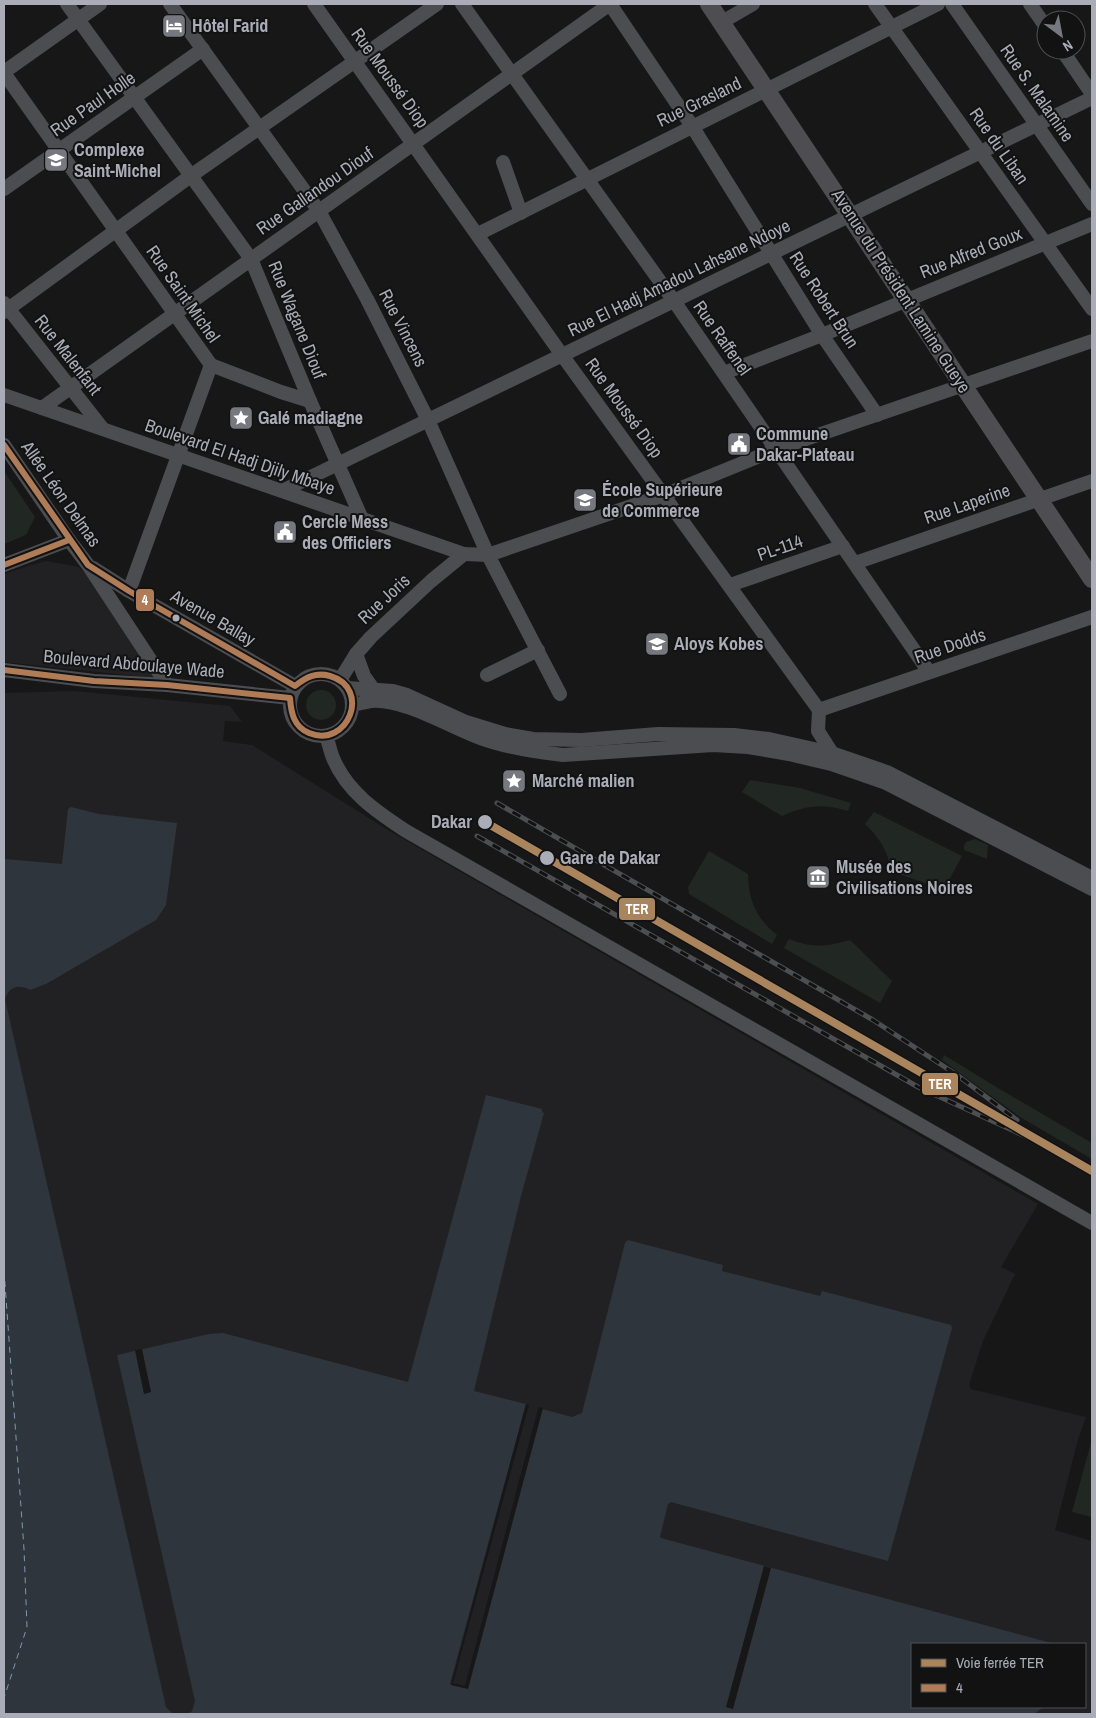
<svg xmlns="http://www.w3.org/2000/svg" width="1096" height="1718" font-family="'Archivo Narrow',sans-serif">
<rect width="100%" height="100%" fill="#171718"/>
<!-- built -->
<g fill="#212123" fill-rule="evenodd">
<polygon points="46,561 79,567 86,574 156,678 4,662 4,574 31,565"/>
<path d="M74,691L230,706L242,722L225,721L223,741L252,745L388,830L1038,1204L1001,1267L1015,1274L983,1341L969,1385L971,1389L1086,1417L1078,1439L1055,1530L1092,1541V1714H4V693ZM912,1644H1085V1707H912Z"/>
</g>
<!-- green -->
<g fill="#212723">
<polygon points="4,471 35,517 26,535 4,544"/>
<circle cx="321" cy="705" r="15"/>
<path d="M750,780L800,788L851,803L848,811C823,803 806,805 782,816L742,792Z"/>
<path d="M874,812L962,856L944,889L892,872C888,852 880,838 865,824Z"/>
<polygon points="975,839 988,845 987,859 964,850 964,846 966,842"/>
<path d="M709,851L748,874C748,899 757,920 777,935L772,944L689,894L688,887Z"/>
<path d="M789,939C812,948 826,947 850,940L892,981L880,1003L784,948Z"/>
<polygon points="944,1055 1003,1091 1092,1143 1092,1159 1020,1117 942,1060"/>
<polygon points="1092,1439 1092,1517 1072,1512"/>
</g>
<!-- water -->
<g fill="#2f353c">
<path d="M71,807L99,814L177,823L166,905L156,920L46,984L30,990C19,984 9,986 5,999L166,1707L173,1714H4V859L62,864L68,809Z"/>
<polygon points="486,1095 542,1109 542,1112 544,1113 521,1196 474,1391 526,1404 450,1684 467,1688 542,1409 572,1417 582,1413 625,1243 628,1240 723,1265 722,1271 820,1296 822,1291 951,1325 952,1328 888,1561 671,1502 668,1504 660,1537 661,1538 1055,1644 912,1644 912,1707 1044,1707 1034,1714 188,1714 192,1711 195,1701 117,1355 209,1334 223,1333 408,1382"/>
</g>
<!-- pier -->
<g fill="#171718">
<polygon points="142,1349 151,1392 144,1394 135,1350"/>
<polygon points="526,1404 529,1405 453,1683 465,1686 538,1409 540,1407 543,1408 468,1689 451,1685"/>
<polygon points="764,1566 771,1568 733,1709 726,1707"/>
</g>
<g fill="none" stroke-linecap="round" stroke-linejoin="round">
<!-- ferry -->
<polyline stroke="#8496af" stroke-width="1" stroke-dasharray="6 5" stroke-linecap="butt" points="4,1270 24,1549 27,1627 4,1698"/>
<!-- minor -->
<g stroke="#4c4d50" stroke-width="14">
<polyline points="67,4 251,259 310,401 362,519"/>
<polyline points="170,4 319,211 367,299 428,420 488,555 560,694"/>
<polyline points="314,4 562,355 819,710"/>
<polyline points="462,4 674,301 929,672"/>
<polyline points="610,4 692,126 822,335 877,415"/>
<polyline points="875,4 1092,309"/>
<polyline points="952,4 1092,204"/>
<polyline points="1030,4 1046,27"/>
<polyline points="722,22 753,4"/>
<polyline points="1062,50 1092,94"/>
<polyline points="4,72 100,4"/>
<polyline points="4,73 211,365"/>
<polyline points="503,162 521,213"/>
<polyline points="4,189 203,49"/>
<polyline points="478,234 938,4"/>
<polyline points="4,303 103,429"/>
<polyline points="4,312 192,175 437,4"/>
<polyline points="211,365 281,392 310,401"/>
<polyline points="724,373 822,335 1092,224"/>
<polyline points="4,395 464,554 488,555 664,495 777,449 1092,341"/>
<polyline points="42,408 610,4"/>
<polyline points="4,445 69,540 88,565 167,685"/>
<polyline points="282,491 1092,98"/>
<polyline points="855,563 1092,481"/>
<polyline points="4,565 69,540"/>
<polyline points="93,568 129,591 295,686"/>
<polyline points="730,585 843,546"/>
<polyline points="129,591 211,365"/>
<polyline points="356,654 364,676 374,690"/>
<polyline points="4,670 94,681 167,685 290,698"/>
<circle cx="321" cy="705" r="31"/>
<polyline points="487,675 538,650"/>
<polyline points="340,680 356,654 371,637 431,581 464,554"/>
<polyline points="347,688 393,691 407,695 466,722 505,734 533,739 582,740 658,734 734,735 769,739 832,753 887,772 1092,878"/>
<path d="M352,705C358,704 365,702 371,701C403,698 450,727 480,738C507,748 535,752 563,755L713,745L748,747L789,754L831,764L886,783L1092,889"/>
<polyline points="819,710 1092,617"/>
<polyline points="819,710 818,731 832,753"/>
<path d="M326,736C329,743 330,751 333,758C347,792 377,812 406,831L1092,1223"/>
</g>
<!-- major -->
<polyline stroke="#4e4e52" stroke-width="18" points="709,4 1092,579"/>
<defs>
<g id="rail">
<polyline points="497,803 873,1020 957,1075 1017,1120"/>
<polyline points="477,836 918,1087 1049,1147"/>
</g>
</defs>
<!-- rail casing -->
<use href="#rail" stroke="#4d4e51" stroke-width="5"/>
<!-- rail -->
<use href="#rail" stroke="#121213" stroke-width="3" stroke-dasharray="9" stroke-linecap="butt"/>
<defs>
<g id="bus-1">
<path d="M4,445L88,565L129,591L295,686C306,677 316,672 330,676C372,688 348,749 309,733C294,727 291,713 290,698L167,685L94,681L4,670"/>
<polyline points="4,565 69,540"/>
</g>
</defs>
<!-- bus-1 casing -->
<use href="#bus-1" stroke="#121213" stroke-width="10"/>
<!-- bus-1 -->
<use href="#bus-1" stroke="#b07c57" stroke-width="6"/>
<defs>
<polyline id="rail-1" points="485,822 1092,1171"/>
</defs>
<!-- rail-1 casing -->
<use href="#rail-1" stroke="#121213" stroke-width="11"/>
<!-- rail-1 -->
<use href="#rail-1" stroke="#aa845c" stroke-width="8"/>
</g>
<!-- icons -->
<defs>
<symbol id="hotel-square" viewBox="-11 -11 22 22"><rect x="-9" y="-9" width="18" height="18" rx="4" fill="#77787f" stroke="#121213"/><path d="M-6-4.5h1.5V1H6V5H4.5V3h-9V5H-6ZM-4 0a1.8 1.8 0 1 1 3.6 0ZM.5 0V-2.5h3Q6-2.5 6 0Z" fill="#fff"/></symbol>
<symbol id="university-square" viewBox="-11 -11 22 22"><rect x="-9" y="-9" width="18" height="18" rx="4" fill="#77787f" stroke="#121213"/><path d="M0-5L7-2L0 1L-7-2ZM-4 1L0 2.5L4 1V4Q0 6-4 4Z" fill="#fff"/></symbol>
<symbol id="sight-square" viewBox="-11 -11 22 22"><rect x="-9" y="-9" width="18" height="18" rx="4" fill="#77787f" stroke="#121213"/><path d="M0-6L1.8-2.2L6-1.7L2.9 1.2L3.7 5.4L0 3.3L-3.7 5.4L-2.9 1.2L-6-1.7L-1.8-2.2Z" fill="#fff"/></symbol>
<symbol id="civic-square" viewBox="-11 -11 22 22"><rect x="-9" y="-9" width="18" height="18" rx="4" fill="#77787f" stroke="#121213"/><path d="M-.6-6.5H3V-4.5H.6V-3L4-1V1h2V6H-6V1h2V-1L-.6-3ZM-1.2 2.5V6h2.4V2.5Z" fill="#fff"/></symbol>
<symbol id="school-square" viewBox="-11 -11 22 22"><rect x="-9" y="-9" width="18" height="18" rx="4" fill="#77787f" stroke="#121213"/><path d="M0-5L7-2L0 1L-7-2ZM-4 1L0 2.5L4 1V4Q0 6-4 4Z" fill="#fff"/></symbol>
<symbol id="museum-square" viewBox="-11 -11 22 22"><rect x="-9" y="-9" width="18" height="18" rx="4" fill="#77787f" stroke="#121213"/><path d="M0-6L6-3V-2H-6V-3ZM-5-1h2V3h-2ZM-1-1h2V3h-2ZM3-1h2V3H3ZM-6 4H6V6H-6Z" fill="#fff"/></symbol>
</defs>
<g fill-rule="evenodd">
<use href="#hotel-square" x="160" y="12" width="28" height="28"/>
<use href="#university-square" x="42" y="146" width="28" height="28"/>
<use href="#sight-square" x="227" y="404" width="28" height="28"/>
<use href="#civic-square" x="725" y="430" width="28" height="28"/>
<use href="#university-square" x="571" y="486" width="28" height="28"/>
<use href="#civic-square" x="271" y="518" width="28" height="28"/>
<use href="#school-square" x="643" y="630" width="28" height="28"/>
<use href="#sight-square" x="500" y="767" width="28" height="28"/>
<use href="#museum-square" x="804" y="863" width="28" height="28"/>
</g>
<!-- markers -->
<g fill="#aaacb7" stroke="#121213" stroke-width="2">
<circle cx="176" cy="618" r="4.5"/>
<circle cx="485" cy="822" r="8"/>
<circle cx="547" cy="858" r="8"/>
</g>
<g text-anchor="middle" stroke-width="4" stroke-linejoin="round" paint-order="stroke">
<!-- poi labels -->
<g font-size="18" font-weight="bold" fill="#aaacb7" stroke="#121213" text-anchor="start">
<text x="192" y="32">Hôtel Farid</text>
<text x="74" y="156">Complexe<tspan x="74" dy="21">Saint-Michel</tspan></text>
<text x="258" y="424">Galé madiagne</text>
<text x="756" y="440">Commune<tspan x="756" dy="21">Dakar-Plateau</tspan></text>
<text x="602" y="496">École Supérieure<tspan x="602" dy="21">de Commerce</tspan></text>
<text x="302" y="528">Cercle Mess<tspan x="302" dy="21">des Officiers</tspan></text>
<text x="674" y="650">Aloys Kobes</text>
<text x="532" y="787">Marché malien</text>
<text x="836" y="873">Musée des<tspan x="836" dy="21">Civilisations Noires</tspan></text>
</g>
<!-- street labels -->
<g font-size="18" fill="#aaacb7" stroke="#121213">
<text transform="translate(390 78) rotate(54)" y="6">Rue Moussé Diop</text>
<text transform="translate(1037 93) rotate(55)" y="6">Rue S. Malamine</text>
<text transform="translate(699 102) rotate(-26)" y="6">Rue Grasland</text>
<text transform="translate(93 104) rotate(-35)" y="6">Rue Paul Holle</text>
<text transform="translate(999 146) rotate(55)" y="6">Rue du Liban</text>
<text transform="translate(315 191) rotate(-35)" y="6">Rue Gallandou Diouf</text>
<text transform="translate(971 253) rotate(-22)" y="6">Rue Alfred Goux</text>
<text transform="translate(679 278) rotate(-26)" y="6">Rue El Hadj Amadou Lahsane Ndoye</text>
<text transform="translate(901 291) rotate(57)" y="6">Avenue du Président Lamine Gueye</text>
<text transform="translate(183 294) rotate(55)" y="6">Rue Saint Michel</text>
<text transform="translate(824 300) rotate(57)" y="6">Rue Robert Brun</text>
<text transform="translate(297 320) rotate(68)" y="6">Rue Wagane Diouf</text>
<text transform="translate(403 328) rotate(63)" y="6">Rue Vincens</text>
<text transform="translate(722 338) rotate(55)" y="6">Rue Raffenel</text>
<text transform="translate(68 355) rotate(52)" y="6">Rue Malenfant</text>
<text transform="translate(624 408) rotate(54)" y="6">Rue Moussé Diop</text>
<text transform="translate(240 457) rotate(19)" y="6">Boulevard El Hadj Djily Mbaye</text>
<text transform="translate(61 494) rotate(55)" y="6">Allée Léon Delmas</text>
<text transform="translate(967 504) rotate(-19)" y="6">Rue Laperine</text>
<text transform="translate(780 548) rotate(-19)" y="6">PL-114</text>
<text transform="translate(384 599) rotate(-43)" y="6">Rue Joris</text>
<text transform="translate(213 618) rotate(30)" y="6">Avenue Ballay</text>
<text transform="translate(950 646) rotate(-19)" y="6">Rue Dodds</text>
<text transform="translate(134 664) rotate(5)" y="6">Boulevard Abdoulaye Wade</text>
</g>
<!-- stop labels -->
<g font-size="18" font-weight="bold" fill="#aaacb7" stroke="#121213" text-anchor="end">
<text x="472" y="828">Dakar</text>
<text x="560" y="864" text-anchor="start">Gare de Dakar</text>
</g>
</g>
<g stroke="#121213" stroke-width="2">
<rect x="135" y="588" width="20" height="24" rx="5" fill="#b07c57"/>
<rect x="618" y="897" width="38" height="24" rx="5" fill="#aa845c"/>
<rect x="921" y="1072" width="38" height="24" rx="5" fill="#aa845c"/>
</g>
<g font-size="14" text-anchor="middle" font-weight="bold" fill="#fff">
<text x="145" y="605">4</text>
<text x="637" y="914">TER</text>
<text x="940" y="1089">TER</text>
</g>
<!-- border -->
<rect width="1096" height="1718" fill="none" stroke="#aaacb7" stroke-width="10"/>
<!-- legend -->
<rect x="911" y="1643" width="175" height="65" fill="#121213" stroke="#4f5055"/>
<rect x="921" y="1659" width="25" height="8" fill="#aa845c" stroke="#4f5055"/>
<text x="956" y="1668" font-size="15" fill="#aaacb7">Voie ferrée TER</text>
<rect x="921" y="1684" width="25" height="8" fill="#b07c57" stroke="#4f5055"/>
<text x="956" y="1693" font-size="15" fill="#aaacb7">4</text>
<!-- north arrow -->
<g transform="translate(1061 35) rotate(148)"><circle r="24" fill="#121213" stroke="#4f5055"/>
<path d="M0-4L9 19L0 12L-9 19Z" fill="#77787f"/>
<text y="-8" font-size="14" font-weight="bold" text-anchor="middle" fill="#aaacb7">N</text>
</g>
</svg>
